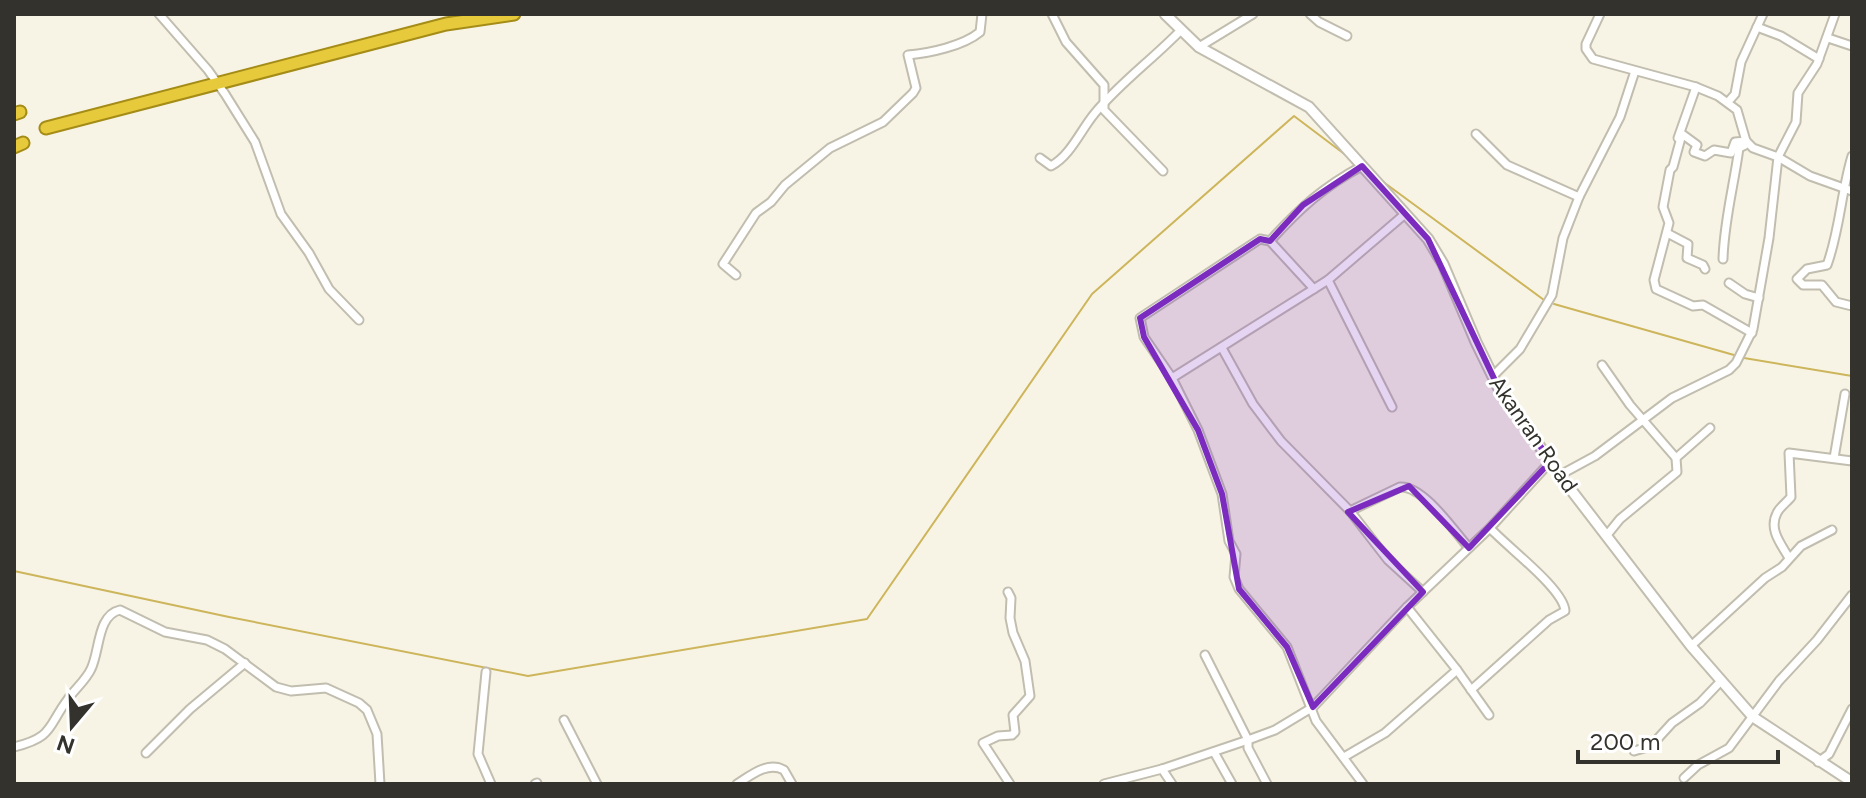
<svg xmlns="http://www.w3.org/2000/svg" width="1866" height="798" font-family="Figtree,sans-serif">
<rect width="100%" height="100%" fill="#f8f4e5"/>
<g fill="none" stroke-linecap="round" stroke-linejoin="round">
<!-- stream -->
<g stroke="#cdb55b" stroke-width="2">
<polyline points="1382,181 1544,300"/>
<polyline points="1554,304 1734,355"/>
<polyline points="1744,358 1852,376"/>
<polyline points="14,571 229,617 528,676 867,619 1092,294 1294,116 1347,156"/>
</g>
<defs>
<g id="minor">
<polyline points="159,14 208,70 225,94 255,142 281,214 309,253 329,289 359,320"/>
<polyline points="1052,14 1066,42 1104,85 1104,110 1163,171"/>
<polyline points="1310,14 1319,22 1347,36"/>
<polyline points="1600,14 1586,44 1586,49 1593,59 1696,87 1718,96 1737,110 1746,141 1753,148 1778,157 1810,176 1852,191"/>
<polyline points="1757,27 1781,36 1819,59"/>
<polyline points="1828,38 1852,46"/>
<polyline points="1199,47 1253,14"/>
<polyline points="1728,102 1735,94 1741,62 1763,14"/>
<polyline points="1476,134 1507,165 1579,197"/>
<polyline points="1678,138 1696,87"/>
<polyline points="1746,141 1735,142 1731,153 1714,150 1705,156 1694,152 1697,145 1682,134 1673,167 1670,170 1663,207 1669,223 1654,280 1656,289 1693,306 1703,305 1752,333"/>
<path d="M1852,156C1841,192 1840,230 1827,265L1807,269L1797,279L1803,285H1822L1836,302L1852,306"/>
<path d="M1040,158L1051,166C1071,155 1080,131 1095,113C1121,82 1153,59 1181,30"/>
<polyline points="1667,233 1688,244 1687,258 1703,265 1705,269"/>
<path d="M1270,241C1300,208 1323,187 1362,166"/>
<path d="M1723,259C1724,221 1734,185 1739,148L1745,145L1746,141"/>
<path d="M736,275L723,264L756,213L771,202L785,185L830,148L883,122L913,93L916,88L908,55C930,53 963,46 980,32L982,14"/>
<polyline points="1328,280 1392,407"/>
<polyline points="1729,283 1745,294 1759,298"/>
<polyline points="1222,348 1253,404 1281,441 1350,511 1388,560 1423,592"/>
<polyline points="1602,365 1630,405 1676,458"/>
<polyline points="1493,376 1520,349 1552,295 1563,238 1579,197 1620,117 1635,71"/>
<polyline points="1172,378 1144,337 1140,318 1260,239 1270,241 1314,289"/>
<polyline points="1834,458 1845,394"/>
<polyline points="1560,475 1595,456 1672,398 1729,370 1736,363 1753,329 1769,238 1778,157 1796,122 1798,93 1817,64 1835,14"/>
<path d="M1350,511L1400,487C1423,485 1454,531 1469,548"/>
<polyline points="1607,535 1620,519 1677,472 1676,458 1710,428"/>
<path d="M1789,558C1782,545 1768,530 1777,513C1779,508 1787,502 1791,497L1789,453L1852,461"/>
<polyline points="1008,592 1011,598 1010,618 1013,633 1025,661 1030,696 1013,715 1015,732 1012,735 998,736 983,743 1010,784"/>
<polyline points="1691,646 1765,578 1782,567 1801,546 1832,530"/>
<polyline points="1205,655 1248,740 1248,748 1267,784"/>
<polyline points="1457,670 1489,715"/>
<polyline points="486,672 478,754 491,784"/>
<path d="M1471,690L1549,620L1565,611C1564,589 1506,546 1490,528"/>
<polyline points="564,720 597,784"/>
<path d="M14,747C54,737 47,727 68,699C75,689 86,680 91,669C100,651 97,615 120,610L165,632L207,640L225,649L276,687L291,691L326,688L359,703L367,710L377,734L380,784"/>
<polyline points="1634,751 1651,746 1672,723 1700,703 1720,682"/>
<polyline points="1214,752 1232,784"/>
<polyline points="146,753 190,709 245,663"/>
<polyline points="1344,757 1385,733 1457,670 1407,607"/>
<polyline points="1818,762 1829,754 1852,709"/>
<polyline points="1162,769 1172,784"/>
<polyline points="1684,778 1698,765 1729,748 1779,681 1817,640 1852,595"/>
<polyline points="535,784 537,783"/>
<path d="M737,784C751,775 768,761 784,770L792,784"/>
<polyline points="1104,784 1162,769 1248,740 1275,730 1313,707 1407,607 1490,528 1551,461"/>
<polyline points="1363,784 1316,721 1287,647 1239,589 1234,577 1236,554 1229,541 1222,494 1198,430 1172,378 1328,280 1405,214"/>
</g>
<polyline id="secondary" points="1165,14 1199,47 1309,107 1428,239 1443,264 1476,342 1499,389 1565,482 1691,646 1753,717 1852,782"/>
<g id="trunk">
<polyline points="14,114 20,112"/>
<polyline points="46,128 446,24 514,14"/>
<polyline points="14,147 23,143"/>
</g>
</defs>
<!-- minor casing -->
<use href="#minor" stroke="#c1bdaf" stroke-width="11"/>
<!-- secondary casing -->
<use href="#secondary" stroke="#c1bdaf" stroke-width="13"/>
<!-- trunk casing -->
<use href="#trunk" stroke="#a48c17" stroke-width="15"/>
<!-- minor -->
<use href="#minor" stroke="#fff" stroke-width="7"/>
<!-- secondary -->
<use href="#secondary" stroke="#fff" stroke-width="9"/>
<!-- trunk -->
<use href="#trunk" stroke="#e7ca3c" stroke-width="11"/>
</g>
<!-- marked area -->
<path fill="#7b2cbf" fill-opacity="0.2" stroke="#7b2cbf" stroke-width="6" stroke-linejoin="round" d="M1362,166L1428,239L1499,389L1551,461L1469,548L1409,486L1348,512L1423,592L1313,707L1287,647L1239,589L1222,494L1198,430L1144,337L1140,318L1260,239L1270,241L1303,205Z"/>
<g text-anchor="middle" stroke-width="6" stroke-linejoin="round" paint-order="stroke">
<!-- street labels -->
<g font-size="22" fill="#33322c" stroke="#fff">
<text transform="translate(1534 434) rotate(55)" y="8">Akanran Road</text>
</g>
</g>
<!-- border -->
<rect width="1866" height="798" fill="none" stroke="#33322c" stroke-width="32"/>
<!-- north arrow -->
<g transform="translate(72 726) rotate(199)" stroke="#ffffff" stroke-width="6" paint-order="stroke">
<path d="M0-6L14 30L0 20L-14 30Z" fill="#33322c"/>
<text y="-12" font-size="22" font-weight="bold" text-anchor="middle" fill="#33322c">N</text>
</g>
<!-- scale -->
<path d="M1578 750v12h200v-12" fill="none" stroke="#33322c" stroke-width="4"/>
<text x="1590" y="750" font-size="24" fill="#33322c" stroke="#ffffff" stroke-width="6" paint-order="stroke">200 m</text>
</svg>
